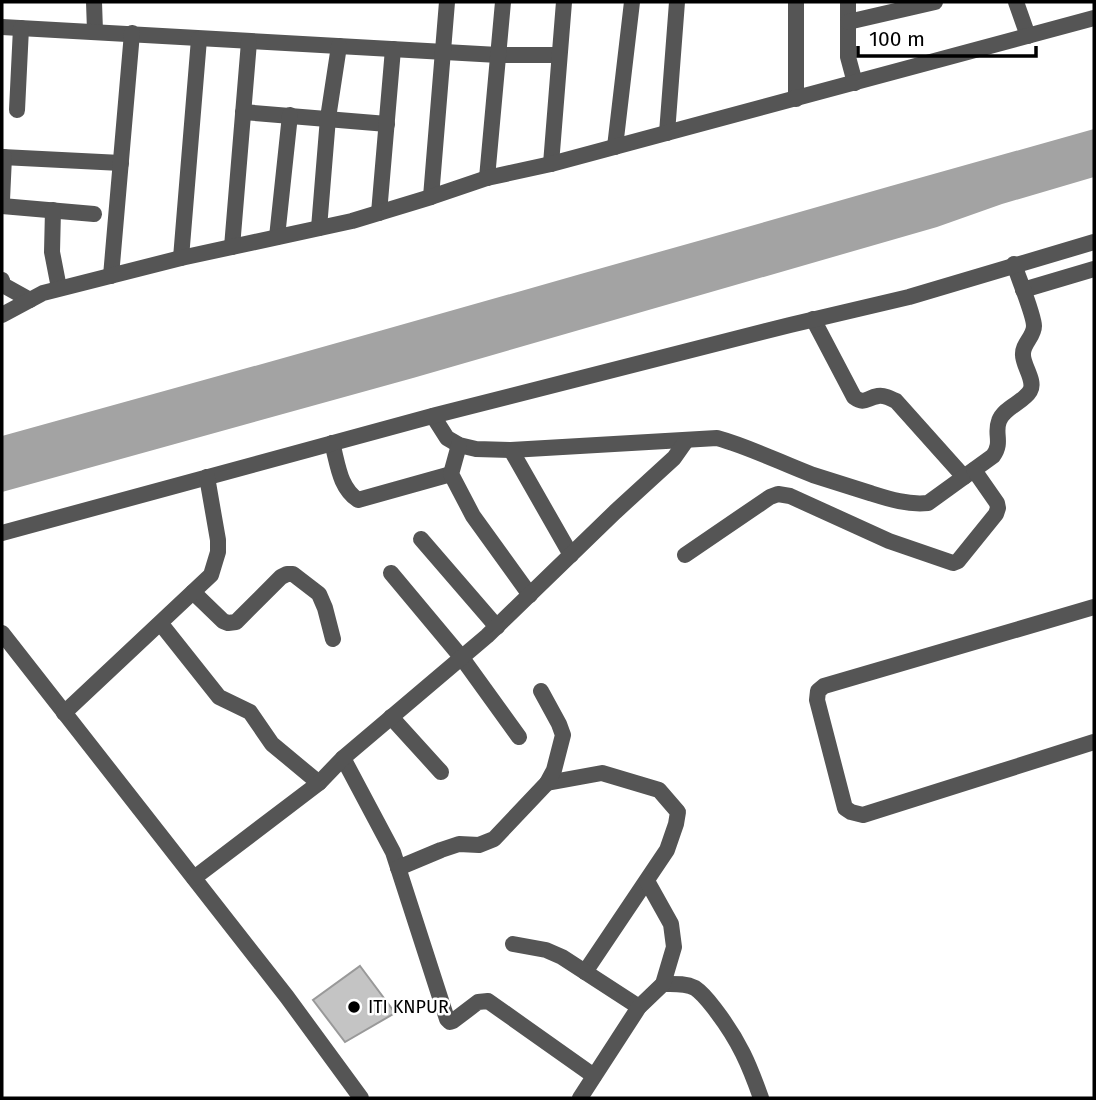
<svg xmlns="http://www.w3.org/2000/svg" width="1096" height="1100" font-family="'Fira Sans',sans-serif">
<rect width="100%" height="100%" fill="#fff"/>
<!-- water -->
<path fill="#a3a3a3" d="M1094,129V177L1002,204L937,227L413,378L2,492V436C367,336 730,231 1094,129Z"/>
<!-- building -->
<polygon fill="#c4c4c4" stroke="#999" stroke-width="2" points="360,966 395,1013 345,1042 313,1000"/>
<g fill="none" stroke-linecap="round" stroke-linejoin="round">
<!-- minor -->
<g stroke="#555" stroke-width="16">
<polyline points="94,2 95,31"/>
<polyline points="848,2 848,57 855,83"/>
<polyline points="1016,2 1028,36"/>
<polyline points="848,22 935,2"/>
<polyline points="2,27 498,55 558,55"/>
<polyline points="796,99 796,2"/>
<polyline points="17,110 21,28"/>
<polyline points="243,112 387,124"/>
<polyline points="667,133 677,2"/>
<polyline points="615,147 632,2"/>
<polyline points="2,157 121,163"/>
<polyline points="551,164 564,2"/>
<polyline points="487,178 503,2"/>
<polyline points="431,197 447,2"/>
<polyline points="2,200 4,157"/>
<polyline points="2,206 94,214"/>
<polyline points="53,210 52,252 59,288"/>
<polyline points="379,213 393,49"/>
<polyline points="319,228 328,118 339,46"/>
<polyline points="277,237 290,115"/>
<polyline points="232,247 249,42"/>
<polyline points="181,258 199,39"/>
<polyline points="111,276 132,33"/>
<polyline points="2,280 3,285 30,300"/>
<polyline points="1023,290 1094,269"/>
<polyline points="2,315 43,293 181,258 352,221 431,197 487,178 551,164 1094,18"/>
<path d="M813,319L854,397C865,405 866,398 878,396C884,395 890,398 896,401L964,477"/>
<path d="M433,416L447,438L459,445L476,449L511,450L717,438C750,447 781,463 813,475C832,481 851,487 870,493C889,499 907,505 928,503L993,456C1003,442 994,434 999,421C1004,407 1023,403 1030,391C1036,381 1023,366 1023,355C1022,344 1034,337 1034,326C1034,315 1018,277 1014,264"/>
<path d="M332,443C338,464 339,487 358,500L451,474"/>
<polyline points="459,445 451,474 473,516 530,595"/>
<polyline points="511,450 571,555"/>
<polyline points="2,533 436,415 790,325 909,297 1094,242"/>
<polyline points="421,539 497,627"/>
<polyline points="685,555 770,497 778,494 790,496 889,541 953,563 958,561 996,514 998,508 997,503 974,470"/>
<polyline points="391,573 462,658 519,737"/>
<polyline points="193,592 223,621 228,623 236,622 281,577 287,574 293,574 319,594 325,608 333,639"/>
<polyline points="1094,607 824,686 818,691 817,700 845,808 851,812 863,815 1094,742"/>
<polyline points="161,624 219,697 250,712 272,744 319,783"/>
<polyline points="2,633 287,997 361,1098"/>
<polyline points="64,713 211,575 218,552 218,540 207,477"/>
<polyline points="391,717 441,772"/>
<polyline points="343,758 393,852 447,1019 450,1022 453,1021 478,1002 488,1001 594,1076"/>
<polyline points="547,783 602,773 659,790 678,812 676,824 667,850 585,972"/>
<polyline points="398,868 441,850 459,844 479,845 494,839 547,783 554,770 563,735 559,724 541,691"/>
<polyline points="194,878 319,783 343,758 487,636 615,512 674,458 686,441"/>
<polyline points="513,944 546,950 562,957 639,1007"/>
<path d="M663,984C674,984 685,983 695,988C704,994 710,1003 717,1012C739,1041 749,1064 761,1098"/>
<polyline points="580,1098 639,1007 663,984 674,947 671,924 647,881"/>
</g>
</g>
<!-- markers -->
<circle fill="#000" stroke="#fff" stroke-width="2.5" cx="354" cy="1007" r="7"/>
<g text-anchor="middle" stroke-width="5" stroke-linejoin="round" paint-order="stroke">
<!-- poi labels -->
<g font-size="18" fill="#000" stroke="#fff" text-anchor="start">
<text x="368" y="1013">ITI KNPUR</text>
</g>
</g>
<!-- border -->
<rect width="1096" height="1100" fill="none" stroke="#000000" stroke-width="7"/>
<!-- scale -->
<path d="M858 46v10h178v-10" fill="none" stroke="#000000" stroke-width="3.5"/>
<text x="869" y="46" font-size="21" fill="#000000" stroke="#ffffff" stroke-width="5" paint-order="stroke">100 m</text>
</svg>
